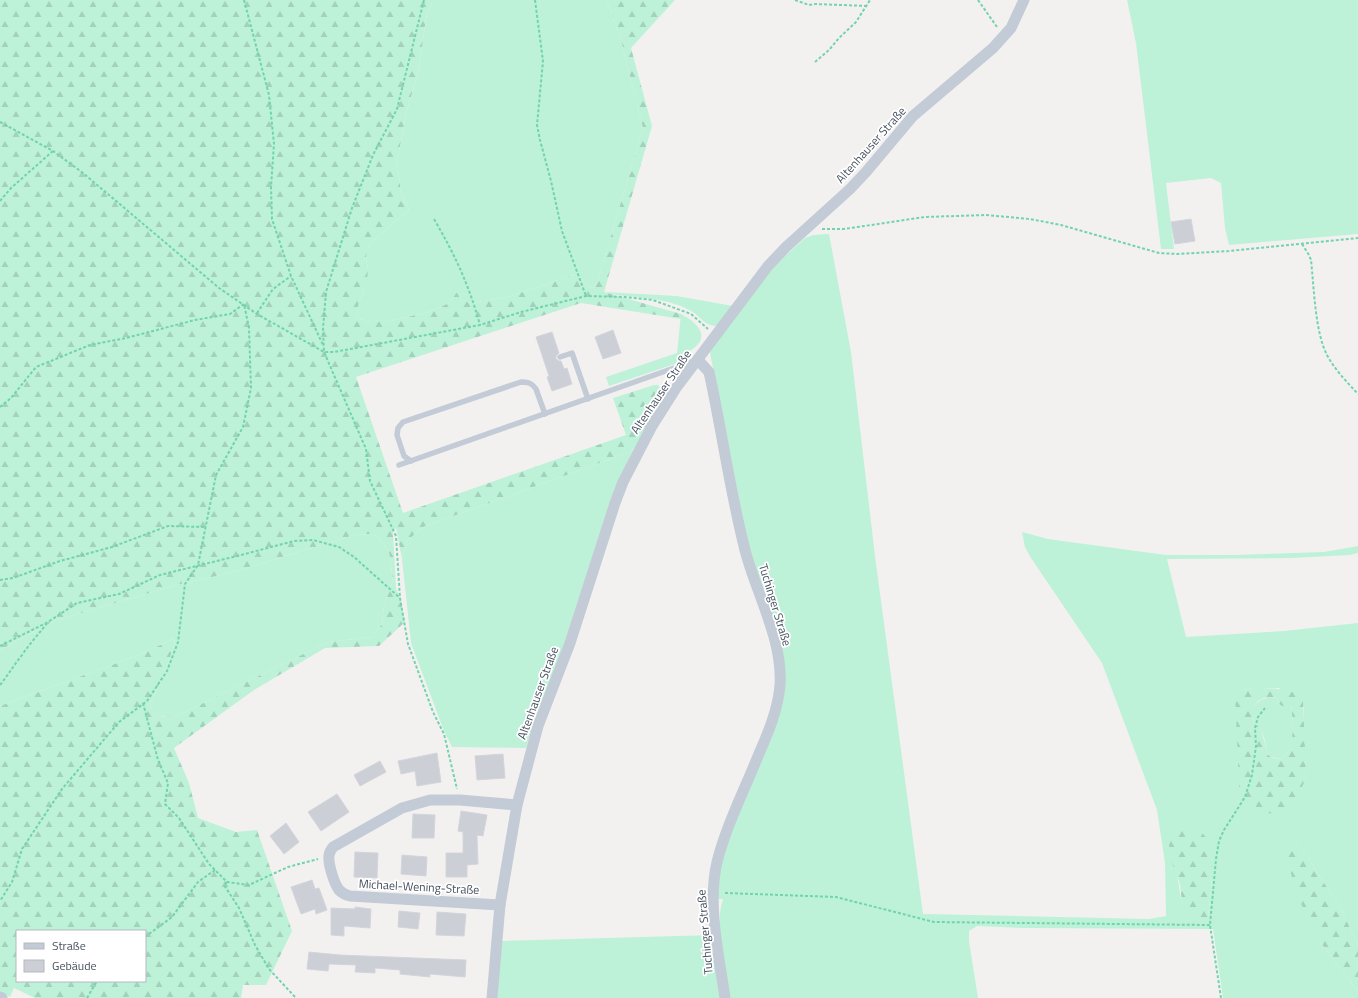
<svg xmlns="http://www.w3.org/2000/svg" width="1358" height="998" font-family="'Titillium Web',sans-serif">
<defs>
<pattern id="forest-firs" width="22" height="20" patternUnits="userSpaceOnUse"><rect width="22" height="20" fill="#bdf2d8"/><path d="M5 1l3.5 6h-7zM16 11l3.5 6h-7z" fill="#a4d1bc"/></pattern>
</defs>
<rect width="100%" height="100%" fill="#f3f1f0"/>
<!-- grass -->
<g fill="#bdf2d8" fill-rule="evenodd">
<polygon points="433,0 607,0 621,40 643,128 597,283 593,288 587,286 582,278 573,275 508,297 471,303 462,300 457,292 449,303 432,311 387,322 370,322 360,319 357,313 359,302 363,292 368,270 366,257 369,244 409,210 401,192 397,162 406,114 419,69 426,18"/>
<polygon points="1127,0 1358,0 1358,234 1229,245 1225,228 1221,183 1211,178 1166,183 1174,249 1161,249 1136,43"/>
<path d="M829,234L851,352L875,556L923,914L1149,919L1166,916L1165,863L1157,810L1102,663L1031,558L1025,547L1022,532L1048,539L1166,555H1236L1324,552L1358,546V553L1350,555L1291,558L1167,559L1186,637L1284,631L1358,623V945L1342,911L1305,853L1296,841L1283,837L1321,943L1358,992V998H1223L1213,929L1023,928L977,926L969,931V941L978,998H728C724,970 714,926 723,899H716L720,861L782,689L751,561L710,353L711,349L776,264L805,238L813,235ZM1252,688H1279L1304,707L1303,728L1306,775L1305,780L1240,804L1243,690ZM1170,854L1211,858L1212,881L1208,918L1181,899L1177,874Z"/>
<path d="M604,292L677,296L733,306L716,326C706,326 700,317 693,312C688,309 683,307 678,305C655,296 629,299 604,292Z"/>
<path d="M681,314C700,324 712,339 688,352L687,360L609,386L606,377L677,353Z"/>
<polygon points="634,449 623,471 611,498 565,641 534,723 526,748 452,747 444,731 411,643 402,559 408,540 423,527 630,452"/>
<polygon points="369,534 377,536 389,552 393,581 384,605 382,624 372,637 328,642 175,717 155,716 150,705 165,671 175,643 173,639 139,655 0,706 0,650 54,621 180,584 230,573 354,535"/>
<path d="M1272,697L1277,699L1278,703L1291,706C1294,721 1297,772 1268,755C1265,744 1265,730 1254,722C1251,707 1256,699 1272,697Z"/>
<polygon points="713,935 722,998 497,998 501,941"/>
</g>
<!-- forest -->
<g fill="url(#forest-firs)" fill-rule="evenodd">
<path d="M0,0H433L426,18L419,69L406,114L397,162L401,192L409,210L369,244L366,257L368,270L367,281L359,302L357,313L360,319L370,322H387L432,311L449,303L457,292L462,300L471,303L508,297L573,275L582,278L587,286L593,288L597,283L643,128L621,40L607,0H675L631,48L652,126L604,292L681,314V319L581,303L356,377L403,513L626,435L613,398L654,385H658L661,390L659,406L638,445L630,452L423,527L408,540L402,559L396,528L393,532L396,588L400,598L405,622L379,646L325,648L254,690L174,748L189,783L198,818L236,832L257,830L292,931L266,985H243L241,998H35L14,988L10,997L0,992V706L139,655L173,639L175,643L165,671L150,705L155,716L175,717L328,642L372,637L382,624L384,605L393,581L389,552L377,536L369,534L354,535L230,573L180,584L54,621L0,650ZM17,931H145V981H17Z"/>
<path d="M1252,688C1270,688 1285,688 1301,696L1303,701L1306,775L1305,780L1302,787L1294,799L1278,813L1260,814L1243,808L1240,804L1235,695L1243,690ZM1272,697L1277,699L1278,703L1282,706H1291C1294,721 1296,773 1268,755L1261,729L1254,722L1253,718L1255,706L1258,701L1264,698Z"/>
<path d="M1181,825C1191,826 1202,830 1207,839C1217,856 1210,899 1208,918C1203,922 1193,924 1188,918C1180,910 1182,895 1180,885C1177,872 1168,859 1169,846C1171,836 1173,830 1181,825Z"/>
<polygon points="1283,836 1296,841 1305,853 1342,911 1358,945 1358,992 1321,943 1295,892"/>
</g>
<!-- building -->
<g fill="#cccfd6" stroke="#d4d5dc">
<polygon points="1191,219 1195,241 1175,244 1171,222"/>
<polygon points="613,330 621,353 603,359 595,337"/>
<polygon points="552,332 559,353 556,356 556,359 559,361 561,361 564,369 567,368 572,384 552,391 547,377 549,376 536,337"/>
<polygon points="437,753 441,782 417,786 415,771 401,774 398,761"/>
<polygon points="503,754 505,778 477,780 475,756"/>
<polygon points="380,761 386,772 360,786 354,775"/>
<polygon points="337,794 349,812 321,831 308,812"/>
<polygon points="461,811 487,815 483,836 477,835 478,864 467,865 467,877 446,877 446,853 463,853 463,832 458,831"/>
<polygon points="413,814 435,815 434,838 412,838"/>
<polygon points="286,823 299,842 284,854 270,836"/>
<polygon points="355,852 378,853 377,878 354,877"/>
<polygon points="402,855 427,857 426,876 401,874"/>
<polygon points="312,880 315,889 319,888 327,910 316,914 315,909 301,914 291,887"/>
<polygon points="355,907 371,909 370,928 344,926 344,936 331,935 331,908 355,909"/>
<polygon points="399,911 420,913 418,929 398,927"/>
<polygon points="437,912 466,914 464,936 436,935"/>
<polygon points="309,952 340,955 466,960 465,977 430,974 430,977 400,974 400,970 375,968 375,973 355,972 356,965 329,964 328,971 307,969"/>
</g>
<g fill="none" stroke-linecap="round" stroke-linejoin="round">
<!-- path -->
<g stroke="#72d3af" stroke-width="2" stroke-dasharray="3 2" stroke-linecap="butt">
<polyline points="244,0 269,95 274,144 271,187 272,219 291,276 323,345"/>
<polyline points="424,0 397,109 373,155 352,208 326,292 323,329 324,352 366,449 370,481 396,536 400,598 408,644 433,712 444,734 457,789"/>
<polyline points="535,0 543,61 537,125 540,140 551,181 562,231 586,296"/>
<polyline points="795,0 809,5 815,4 867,6"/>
<polyline points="978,0 997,27"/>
<polyline points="815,62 829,50 839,38 856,22 870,0"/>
<polyline points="0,122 53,151 83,173 219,288 257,314 324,352 334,352 480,325 521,312 586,296 625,297 653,300 691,314 708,329"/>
<polyline points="0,201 11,188 53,151"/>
<path d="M434,219C455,255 469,285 480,325"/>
<polyline points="822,229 844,229 925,217 986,215 1030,219 1061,225 1159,253 1177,254 1229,251 1358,238"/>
<path d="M1302,244L1309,255L1311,260C1314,287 1315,332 1327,355C1335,370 1347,382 1358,394"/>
<polyline points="257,313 273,289 291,276"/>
<polyline points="0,407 11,398 36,367 90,345 126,338 195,320 230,314 244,304 249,328 251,388 243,427 216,475 198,565 185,584 178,642 167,671 147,701 119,722 62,789 22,849 12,882 0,901"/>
<polyline points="0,580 13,578 60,561 112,547 168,526 205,527"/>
<polyline points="0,646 48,622 77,603 119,594 160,575 241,555 294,541 313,540 339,547 354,557 400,598"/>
<path d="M0,685C8,675 14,665 22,655C30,643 39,634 47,623"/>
<polyline points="143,703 158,760 168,783 165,804 179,818 209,864 227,882 249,885 288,867 318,859"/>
<polyline points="227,882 224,885 239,908 255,945 269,969 296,998"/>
<polyline points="725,893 836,897 934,922 1210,925"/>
<polyline points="145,937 172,917 198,882 215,870"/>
<polyline points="87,998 97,981"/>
<polyline points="1221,998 1210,925 1216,859 1219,841 1224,830 1245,797 1252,775 1256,746 1255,728 1258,717 1265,708"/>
</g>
<!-- lane -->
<g stroke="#c3cbd6" stroke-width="5.5">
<polyline points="560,357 572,353 588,399"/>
<path d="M411,461L404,456L397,435L398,428L403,422L521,382C528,382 532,383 536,389L545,414"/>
<polyline points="399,465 694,361"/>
</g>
<!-- street -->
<g stroke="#c3cbd6" stroke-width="11">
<path d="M698,360L709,372C722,431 730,492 745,550C756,593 783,640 780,685C778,710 768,733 758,756C744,791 726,826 717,862C707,905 719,955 725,998"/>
<path d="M500,905L350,896C346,895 342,893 339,890C334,883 328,864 329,856C329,852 331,850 333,847L402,808L430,800H460L517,805"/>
<polyline points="0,997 2,998"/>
<polyline points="492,998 500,905 517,805 538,726 570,643 615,503 623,482 652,426 676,388 768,266 786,247 850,189 866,172 913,116 993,48 1011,28 1024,0"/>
</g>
</g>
<g text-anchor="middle" stroke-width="3.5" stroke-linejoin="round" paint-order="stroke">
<!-- street labels -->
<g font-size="12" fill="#47515f" stroke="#fff">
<text transform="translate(871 145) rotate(-48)" y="4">Altenhauser Straße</text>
<text transform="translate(661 392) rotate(-56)" y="4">Altenhauser Straße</text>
<text transform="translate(775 605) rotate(73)" y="4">Tuchinger Straße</text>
<text transform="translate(538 693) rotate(-70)" y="4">Altenhauser Straße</text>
<text transform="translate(419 887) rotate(3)" y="4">Michael-Wening-Straße</text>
<text transform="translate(705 932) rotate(-95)" y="4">Tuchinger Straße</text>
</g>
</g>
<!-- legend -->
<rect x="16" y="930" width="130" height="52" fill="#ffffff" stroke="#b5b9bf"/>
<rect x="24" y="943" width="20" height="6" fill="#c3cbd6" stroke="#b5b9bf"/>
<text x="52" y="950" font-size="12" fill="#47515f">Straße</text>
<rect x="24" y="960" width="20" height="12" fill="#cccfd6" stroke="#b5b9bf"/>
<text x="52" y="970" font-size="12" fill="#47515f">Gebäude</text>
</svg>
